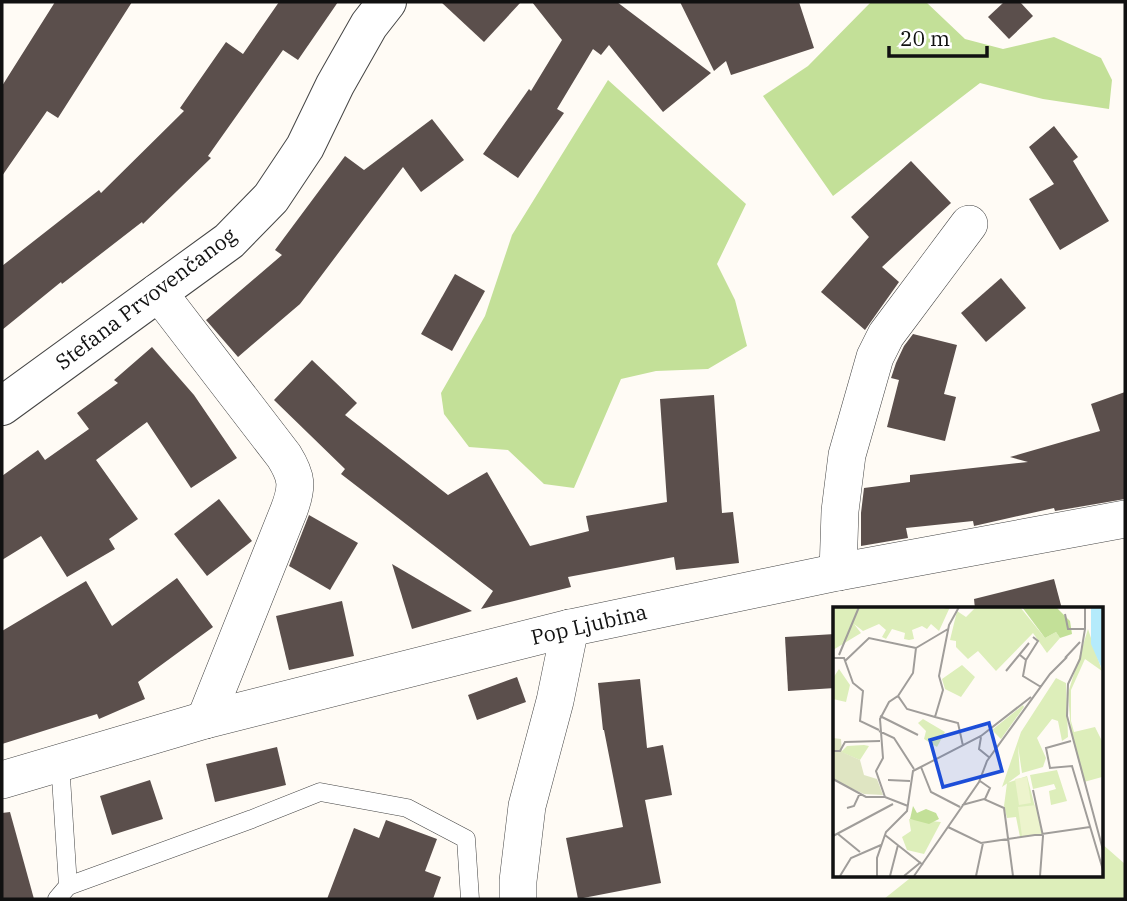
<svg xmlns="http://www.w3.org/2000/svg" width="1127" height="901" font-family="'IBM Plex Serif',serif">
<rect width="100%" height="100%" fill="#fffbf5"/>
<!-- green -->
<polygon fill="#ddeeba" points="1101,843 1125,864 1125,899 884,899 914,875 1101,875"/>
<!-- forest -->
<g fill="#c3e098">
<polygon points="871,2 926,2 965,39 1003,49 1054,37 1101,58 1112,80 1109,109 1043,99 980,83 833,196 763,96 808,66"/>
<polygon points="608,80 746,204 717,264 735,300 747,346 708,369 656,371 621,379 574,488 544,484 508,450 469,447 444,414 441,393 485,316 512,235"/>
</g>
<!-- building -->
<g fill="#5b4f4c">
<polygon points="55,2 132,2 58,118 47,111 2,176 2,86"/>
<polygon points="279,2 338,2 298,60 283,50 208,156 211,158 143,224 142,222 62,284 61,282 2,330 2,266 99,190 101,193 184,111 180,108 226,42 243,54"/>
<polygon points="441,2 521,2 484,42"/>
<polygon points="532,2 617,2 711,73 663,112 609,45 601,55 593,49 557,109 564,113 518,178 483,154 529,89 531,91 562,40"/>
<polygon points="680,2 799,2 814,48 731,75 726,61 714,71"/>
<polygon points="1004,2 1020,2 1033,16 1009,39 988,17"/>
<polygon points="432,119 464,160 421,192 403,167 300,304 238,357 206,320 282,255 275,250 345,156 364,170"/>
<polygon points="1054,126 1078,157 1073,161 1109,221 1060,250 1029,199 1054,184 1029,147"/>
<polygon points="911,161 951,203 882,267 899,282 865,330 821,292 869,237 851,217"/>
<polygon points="455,274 485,291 452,351 421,334"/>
<polygon points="1001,278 1026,308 986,342 961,313"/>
<polygon points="913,334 957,345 944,394 956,397 945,441 887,427 899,380 891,378 896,363 904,346"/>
<polygon points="152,347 194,395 237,458 191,488 147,422 96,460 138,519 109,539 115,549 67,577 41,536 2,560 2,476 38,450 45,460 89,429 77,413 118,383 114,380"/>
<polygon points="312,360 357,403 345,415 448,495 487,472 530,546 589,531 586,516 667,502 660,399 714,395 722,513 733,512 739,563 676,570 674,557 568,577 571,587 481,609 493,591 341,474 345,469 274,400"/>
<polygon points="1125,392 1125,499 1055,511 1054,508 974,526 973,521 906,528 908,538 861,546 861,513 864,488 910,482 910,475 1028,462 1010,457 1100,431 1091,404"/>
<polygon points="219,499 252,541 207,576 174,534"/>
<polygon points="309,515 358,543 330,590 289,566"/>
<polygon points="392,564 472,611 412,629"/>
<polygon points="177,578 213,627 138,682 145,699 99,719 97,714 2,744 2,631 86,581 112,626"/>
<polygon points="1054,579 1062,609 975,609 974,599"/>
<polygon points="342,601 354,656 289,670 276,616"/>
<polygon points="835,634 835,688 788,691 785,637"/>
<polygon points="517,677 526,702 477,720 468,695"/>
<polygon points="640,679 647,748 663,745 672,795 645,800 661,883 578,899 566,838 623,827 604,730 603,730 598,683"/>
<polygon points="277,747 286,785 215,802 206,764"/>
<polygon points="150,780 163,819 112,835 100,796"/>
<polygon points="10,812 34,899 2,899 2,813"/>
<polygon points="386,820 437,839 425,871 441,877 433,899 327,899 354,828 379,838"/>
</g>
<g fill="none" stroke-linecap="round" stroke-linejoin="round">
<defs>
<g id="service">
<polyline points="68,886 252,819 320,792 407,808 466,839 470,899"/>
<polyline points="57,899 68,886 60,762"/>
</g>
<g id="minor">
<path d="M158,292L284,456C297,477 298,486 289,510L205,720"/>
<polyline points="838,572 840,511 847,455 875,357 886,335 969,224"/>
<polyline points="2,780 205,720 570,628 838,572 1125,519"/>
<polyline points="518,899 518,881 527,806 555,701 570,628"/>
</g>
<polyline id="tertiary" points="2,406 229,241 271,198 305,147 335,85 369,25 387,2"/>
</defs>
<!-- service casing -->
<use href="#service" stroke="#444" stroke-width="19"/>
<!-- minor casing -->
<use href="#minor" stroke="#444" stroke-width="38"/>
<!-- tertiary casing -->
<use href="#tertiary" stroke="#444" stroke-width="40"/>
<!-- service -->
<use href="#service" stroke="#fff" stroke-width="18"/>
<!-- minor -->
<use href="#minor" stroke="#fff" stroke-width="37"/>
<!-- tertiary -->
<use href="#tertiary" stroke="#fff" stroke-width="38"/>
</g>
<g text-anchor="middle" stroke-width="7" stroke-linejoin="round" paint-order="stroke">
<!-- street labels -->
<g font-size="21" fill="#111" stroke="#fff">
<text transform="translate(146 299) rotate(-37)" y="7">Stefana Prvovenčanog</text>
<text transform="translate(589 625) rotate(-13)" y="7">Pop Ljubina</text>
</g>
</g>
<!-- overview -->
<g transform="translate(833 607)">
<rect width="270" height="270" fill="#fffbf5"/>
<path d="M0,0L110,2L117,0L106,24L98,17L94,22L89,19L79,23L81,32L76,33L71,32L72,26L59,22L53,32L49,30L53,23L46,17L30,24L21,17L28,26L0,43ZM143,0H187L212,31L223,25L227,31L214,46L200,26L163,64L145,44L135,52L123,40V34L117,33L124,4L133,10ZM255,22L269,64L252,52L238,83V114L241,125L262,120L269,134V170L251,175L238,126L235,86ZM129,58L142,70L128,90L112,82L109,72ZM6,62L17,78L13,95L0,92V71ZM223,71L233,76L235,130L229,134L225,114L219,112L204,131L213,151L210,160L189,166L185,139L187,167L169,180L188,125ZM190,98L191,100L168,132L159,123ZM90,112L112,125L104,140L91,132L93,124L85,116ZM14,139L31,138L36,139L27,153L8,145ZM224,163L234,194L218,198L216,184L223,182L221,177L200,182L197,168ZM194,169L209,227L187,230L183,210L174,211L171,199L174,176ZM76,212L108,215L91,247L74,243L69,230L78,224Z" fill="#ddeeba"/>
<path d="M189,0H223L237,14L239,27L227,31L223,25L212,31ZM80,199L84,206L93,202L103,206L106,212L96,217L77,212Z" fill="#c3e098"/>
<path d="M0,131L8,132L9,145L27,153L31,168L44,172L50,188L31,187L0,173Z" fill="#dfe5c2"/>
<path d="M194,170L198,196L186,198L182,172ZM204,198L208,227L189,229L185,200Z" fill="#edf4cd"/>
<path d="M258,0H269V62L258,37Z" fill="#b5ebfb"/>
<path fill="none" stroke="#a09d9a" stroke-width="2" d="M126,0L116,18L106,69L110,83L102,110L125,116L130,139M252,0V22L247,52L235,77L234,109L270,243M232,7L235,22H252M6,48L26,0M187,48L193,53L190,69L208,80M0,51H11L20,76L30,84L27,114L46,123M232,51L247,35M193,53L205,34L200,30M12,54L36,31L83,41M173,64L196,36M65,89L80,66L83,41L115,22M47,109L85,128M46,124L61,131L81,162M148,130L146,142L157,151M238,134L213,141L217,161L239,159L270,263M0,144H7L12,135L47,134M88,160L98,185L127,200M0,172L33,190H52L75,199M55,173L77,174M147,174L157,181L152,192M200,183L210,229L207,269M52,190L43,164L50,151L47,112L56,95L65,89L74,102L102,110M129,198L151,192L171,201L180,269M14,201L21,199L27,186M115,220L148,236L257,220M5,227L27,245M52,228L90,258M0,229L60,197M7,269L18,251L48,238M44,269V251L53,225L74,204L80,164L148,129L198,90M57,269L65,238M71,269L88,255M81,269L146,175L154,154L217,67L234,50M143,269L150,236"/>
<path fill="#1d4ed8" fill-opacity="0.15" stroke="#1d4ed8" stroke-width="3.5" d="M156,116L169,164L110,180L97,133Z"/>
<rect width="270" height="270" fill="none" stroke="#111" stroke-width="3.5"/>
</g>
<!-- border -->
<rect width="1127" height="901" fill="none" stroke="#111111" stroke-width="7"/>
<!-- scale -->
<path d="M889 46v10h98v-10" fill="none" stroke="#111111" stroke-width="3.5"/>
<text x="900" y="46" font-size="21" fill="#111111" stroke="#ffffff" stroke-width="5" paint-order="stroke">20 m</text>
</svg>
